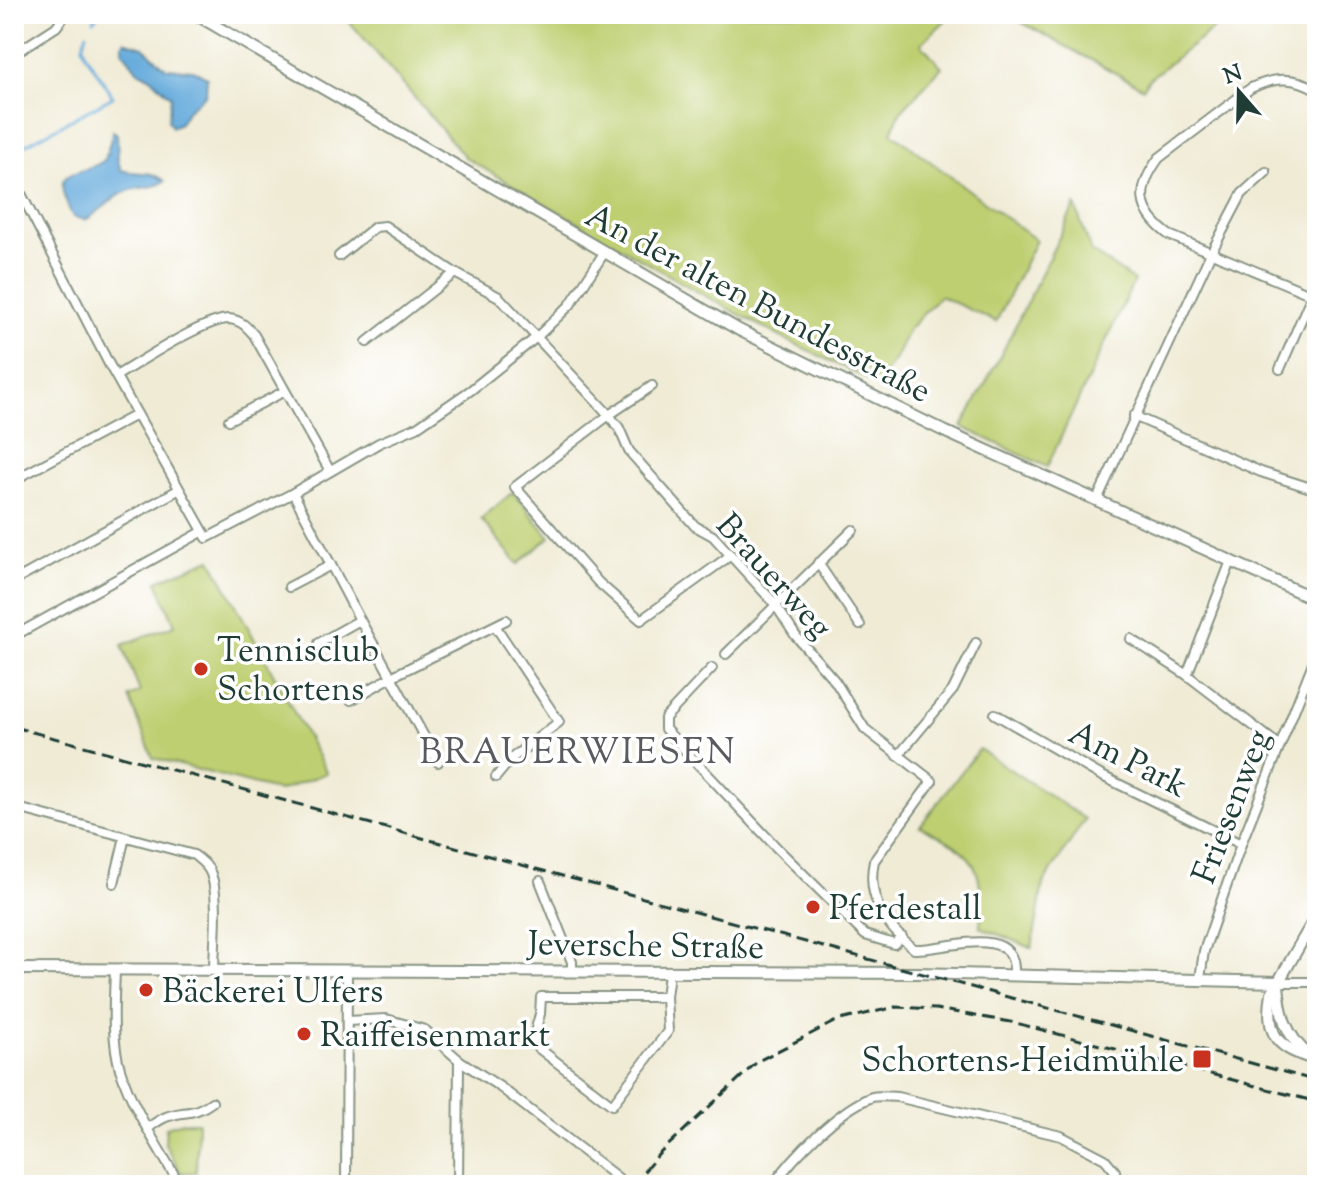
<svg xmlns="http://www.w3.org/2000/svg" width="1331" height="1199" font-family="'Sorts Mill Goudy',serif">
<rect width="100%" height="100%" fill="#fff"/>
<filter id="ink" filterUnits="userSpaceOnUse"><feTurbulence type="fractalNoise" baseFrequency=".0125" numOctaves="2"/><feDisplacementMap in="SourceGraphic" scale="16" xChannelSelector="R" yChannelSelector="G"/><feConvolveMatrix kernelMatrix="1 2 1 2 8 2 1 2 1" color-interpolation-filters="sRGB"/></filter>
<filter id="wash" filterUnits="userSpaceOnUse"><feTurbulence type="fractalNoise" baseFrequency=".006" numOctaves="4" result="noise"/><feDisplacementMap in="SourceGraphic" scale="32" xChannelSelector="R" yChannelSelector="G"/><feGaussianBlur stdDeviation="1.8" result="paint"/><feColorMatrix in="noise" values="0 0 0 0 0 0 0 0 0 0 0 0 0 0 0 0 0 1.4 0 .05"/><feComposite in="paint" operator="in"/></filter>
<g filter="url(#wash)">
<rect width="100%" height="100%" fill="#f0ebd5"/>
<!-- green -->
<g fill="#becf71" stroke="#6e8652" stroke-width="2">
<polygon points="343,14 952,14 921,44 942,67 900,112 892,133 1036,240 996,322 940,296 909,329 895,359 877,384 779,336 696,291 466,158"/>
<polygon points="1006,14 1201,14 1216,27 1149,79 1143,88"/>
<polygon points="1075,205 1091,251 1134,281 1047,467 962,427 1005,347"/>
<polygon points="513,492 550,537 518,564 481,519"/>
<polygon points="211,559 327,773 279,791 153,758 129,697 140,692 122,645 175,625 157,581"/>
<path d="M979,749L1085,819L1043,884L1032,948L980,927C984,863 976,854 920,826Z"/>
<polygon points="183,1122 198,1122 196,1172 181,1173 165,1144 166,1127"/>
</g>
<!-- water -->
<g fill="#66abdc" stroke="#427488" stroke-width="2">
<polygon points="124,41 143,47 166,68 193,70 207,77 206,94 188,110 180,123 172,127 168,121 171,96 151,78 138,71 122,50"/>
<path d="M113,131L117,134L118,161L121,170C140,176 147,168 165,181C155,189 140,186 128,191C107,199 103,211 85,220L73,217C46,164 75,180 105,160Z"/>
</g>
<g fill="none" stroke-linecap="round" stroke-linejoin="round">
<!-- stream -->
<g stroke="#66abdc" stroke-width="3">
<polyline points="94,20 98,14"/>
<polyline points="14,151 113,97 86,55 83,45 87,33"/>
</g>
</g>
</g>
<g filter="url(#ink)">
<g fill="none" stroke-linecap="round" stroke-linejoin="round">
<defs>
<g id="minor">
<polyline points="14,54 56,27 66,14"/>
<path d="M1317,90C1295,76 1274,77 1251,88L1159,158C1136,189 1137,211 1169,235L1317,297"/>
<polyline points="14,180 110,366 207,538 293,493 379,443 417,427 471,390 538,336 570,305 604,253"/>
<path d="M339,256L375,227L385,226L455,273L499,297L609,415L619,428L629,451L695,526L713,536L775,604L795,635L835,681L865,729L932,781L874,861C866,898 885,925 914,949C942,951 1017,921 1014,974"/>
<polyline points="367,342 455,273"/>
<polyline points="1280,369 1317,283"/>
<path d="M116,376C140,362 204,319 229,319C241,320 247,327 254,335L330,471"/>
<polyline points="652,386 609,415 515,487 598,582 641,620 731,555"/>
<polyline points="1134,416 1261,472 1317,490"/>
<polyline points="229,420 285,391"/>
<polyline points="14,480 136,415"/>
<polyline points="293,493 360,620 319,643"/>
<polyline points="1097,500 1211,253 1242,194 1266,172"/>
<polyline points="818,563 860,625"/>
<polyline points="14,581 178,490"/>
<polyline points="289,587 331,565"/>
<polyline points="360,620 438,762"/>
<polyline points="14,636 202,532"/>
<polyline points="1131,639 1187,675 1280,746"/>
<polyline points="726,654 853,530"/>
<polyline points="712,668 665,718 665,729 777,848 865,935 894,944 902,937"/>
<polyline points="1187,675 1231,561"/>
<polyline points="351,700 393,676 506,620"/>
<polyline points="995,714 1100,775 1241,844"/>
<polyline points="898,756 953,690 976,643"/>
<polyline points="496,777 512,758 559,722 496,627"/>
<path d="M14,807L194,855C200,860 208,865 211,874C220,899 214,943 214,971"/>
<polyline points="540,881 572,962 572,971"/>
<polyline points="114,883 125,837"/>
<path d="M115,970C114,1002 111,1038 120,1069C133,1110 159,1148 180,1185"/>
<polyline points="1200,979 1204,951 1241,844 1317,653"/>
<polyline points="1278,982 1317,982"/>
<polyline points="666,997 541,997 540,1014 532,1043 612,1105 668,1031 666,997 669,973"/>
<polyline points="347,1021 386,1019 425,1030 459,1060 500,1087 618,1178"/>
<path d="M148,1128C154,1124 160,1119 166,1117C184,1110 193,1116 212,1102"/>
<polyline points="346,1185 347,971"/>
<polyline points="458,1185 459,1060"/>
<path d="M773,1185C793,1157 839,1109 872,1097C879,1095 889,1097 897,1097L1061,1136L1105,1159L1115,1171L1116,1185"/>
</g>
<g id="tertiary">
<polyline points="195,14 739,330 946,432 1317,600"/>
<path d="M1317,915L1272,993C1265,1037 1277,1048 1317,1060"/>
<polyline points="14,969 916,973 1278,982"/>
<path d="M1278,984C1280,1014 1285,1034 1308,1055"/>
</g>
</defs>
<!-- minor casing -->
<use href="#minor" stroke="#889484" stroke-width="12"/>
<!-- tertiary casing -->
<use href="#tertiary" stroke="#889484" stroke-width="14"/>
<!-- minor -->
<use href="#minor" stroke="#fff" stroke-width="8"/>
<!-- tertiary -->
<use href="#tertiary" stroke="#fff" stroke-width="10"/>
<!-- rail -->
<g stroke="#1f3d34" stroke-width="3" stroke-dasharray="12 6" stroke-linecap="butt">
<polyline points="14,727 1317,1081"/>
<polyline points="632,1185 659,1154 758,1061 836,1021 895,1007 936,1009 1016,1023 1317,1102"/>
</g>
</g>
</g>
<!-- markers -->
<g fill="#c8321e" stroke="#fff" stroke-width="3">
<circle cx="201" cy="669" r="8"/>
<circle cx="813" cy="907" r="8"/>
<circle cx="146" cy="990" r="8"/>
<circle cx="304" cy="1034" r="8"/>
<rect x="1192" y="1049" width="20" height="20" rx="4"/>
</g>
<g text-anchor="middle" stroke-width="7" stroke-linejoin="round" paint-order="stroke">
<!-- street labels -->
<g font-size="34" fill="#1f3d34" stroke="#fff">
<text transform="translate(759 302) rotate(28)" y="12">An der alten Bundesstraße</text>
<text transform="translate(775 575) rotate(48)" y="12">Brauerweg</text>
<text transform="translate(1129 758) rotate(27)" y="12">Am Park</text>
<text transform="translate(1230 806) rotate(-69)" y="12">Friesenweg</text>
<text transform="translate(646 944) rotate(1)" y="12">Jeversche Straße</text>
</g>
<!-- poi labels -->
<g font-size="34" fill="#1f3d34" stroke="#fff" text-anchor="start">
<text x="217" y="661">Tennisclub<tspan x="217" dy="39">Schortens</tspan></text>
<text x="829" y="919">Pferdestall</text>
<text x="162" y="1002">Bäckerei Ulfers</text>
<text x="320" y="1046">Raiffeisenmarkt</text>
<text x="1184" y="1071" text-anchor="end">Schortens-Heidmühle</text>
</g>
<!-- neighbourhood labels -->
<g font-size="36" letter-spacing="2" fill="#595b5f" stroke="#fff">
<text x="578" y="763">BRAUERWIESEN</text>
</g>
</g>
<!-- margin -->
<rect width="1331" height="1199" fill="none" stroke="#fff" stroke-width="48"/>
<!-- north arrow -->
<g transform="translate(1239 92) rotate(340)" stroke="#ffffff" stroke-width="6" paint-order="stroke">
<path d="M0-6L14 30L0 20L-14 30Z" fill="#1f3d34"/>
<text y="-12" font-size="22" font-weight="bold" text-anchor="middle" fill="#1f3d34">N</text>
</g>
</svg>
